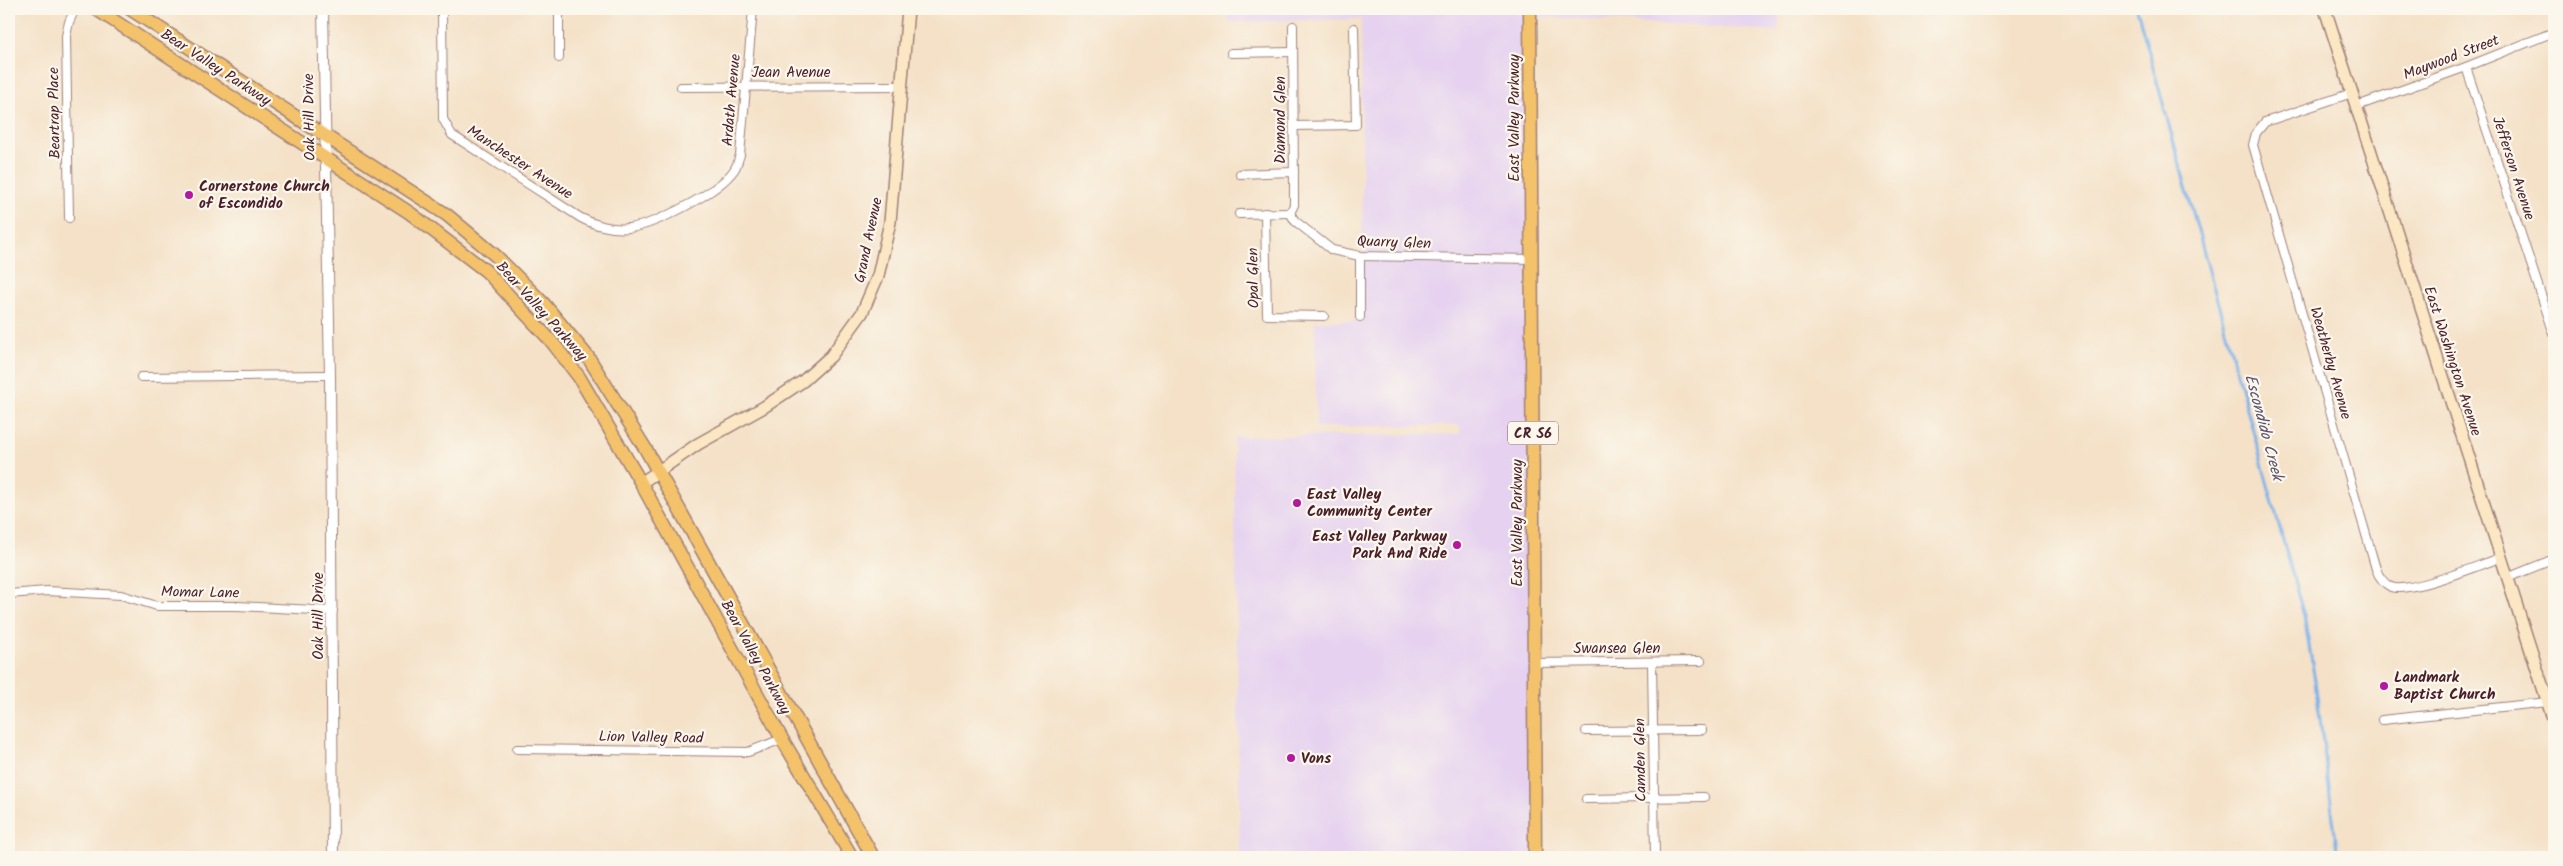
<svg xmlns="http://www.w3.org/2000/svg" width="2563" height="866" font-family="Kalam,sans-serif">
<rect width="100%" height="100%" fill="#fbf7ec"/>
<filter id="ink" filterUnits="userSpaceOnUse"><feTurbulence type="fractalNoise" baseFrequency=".02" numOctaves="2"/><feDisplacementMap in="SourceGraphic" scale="10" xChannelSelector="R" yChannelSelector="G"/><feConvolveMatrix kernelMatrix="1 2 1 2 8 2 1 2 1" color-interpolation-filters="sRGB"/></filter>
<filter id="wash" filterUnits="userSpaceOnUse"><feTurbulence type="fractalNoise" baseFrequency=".0096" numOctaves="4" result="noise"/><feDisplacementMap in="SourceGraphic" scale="20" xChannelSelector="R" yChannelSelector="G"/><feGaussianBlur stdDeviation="1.12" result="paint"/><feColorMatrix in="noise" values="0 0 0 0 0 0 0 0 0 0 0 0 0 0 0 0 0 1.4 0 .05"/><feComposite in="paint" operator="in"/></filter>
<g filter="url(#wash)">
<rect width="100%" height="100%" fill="#f4e1c7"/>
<!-- built -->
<polygon fill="#e6d2f0" points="1228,9 1780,9 1778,31 1530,16 1535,857 1240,857 1234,437 1460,434 1460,425 1316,427 1315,321 1363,321 1361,19 1228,22"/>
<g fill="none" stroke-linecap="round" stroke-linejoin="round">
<!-- stream -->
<polyline stroke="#7ab2e9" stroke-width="3" points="2137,9 2304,616 2315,681 2338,857"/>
</g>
</g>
<g filter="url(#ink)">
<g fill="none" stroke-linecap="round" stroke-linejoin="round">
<defs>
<g id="minor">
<path d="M442,9L443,119L452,135L581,218C594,225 613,230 629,228C655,225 719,192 734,170C737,166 738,160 740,155L753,9"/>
<polyline points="559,9 559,58"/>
<polyline points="1231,53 1293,52"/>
<polyline points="2466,67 2554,334"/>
<polyline points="681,87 901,86"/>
<path d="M2352,93L2265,122L2256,133L2253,145L2376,569C2379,577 2383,583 2391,587C2410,594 2479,565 2500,558"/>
<polyline points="2357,106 2466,67 2554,32"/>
<polyline points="1294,126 1356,125 1354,28"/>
<polyline points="1240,174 1294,172"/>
<polyline points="1265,213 1267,315 1324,316"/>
<polyline points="1290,213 1295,221 1332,250 1360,256 1532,259"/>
<polyline points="1290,213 1294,205 1294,190 1293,26"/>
<polyline points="1239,214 1290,213"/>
<polyline points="69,218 66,36 69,22 75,9"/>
<polyline points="1360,317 1360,256"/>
<polyline points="141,377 330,375"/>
<polyline points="2507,578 2554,559"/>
<polyline points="9,594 47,591 121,595 157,606 237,606 333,611"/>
<polyline points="1652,662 1655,857"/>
<polyline points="1534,663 1701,661"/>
<polyline points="2382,720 2548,702"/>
<polyline points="1586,731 1702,730"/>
<polyline points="517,749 748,752 782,739"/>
<polyline points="1586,799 1704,797"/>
</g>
<polyline id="tertiary" points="323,9 330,375 333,857"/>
<g id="secondary">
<polyline points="2325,9 2554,722"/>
<polyline points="641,483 698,444 764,407 803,381 831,356 862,313 878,276 890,222 908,9"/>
</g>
<g id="primary">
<polyline points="96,9 410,213 486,271 552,342 579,377 641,483 782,739 852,857"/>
<polyline points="130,9 447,215 496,256 544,304 588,357 645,448 873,857"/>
<polyline points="1530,9 1535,857"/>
</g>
</defs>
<!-- minor casing -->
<use href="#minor" stroke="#9f8079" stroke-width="10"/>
<!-- tertiary casing -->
<use href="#tertiary" stroke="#9f8079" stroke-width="12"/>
<!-- secondary casing -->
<use href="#secondary" stroke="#9f8079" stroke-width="14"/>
<!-- primary casing -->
<use href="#primary" stroke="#9f8079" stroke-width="15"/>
<!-- minor -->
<use href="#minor" stroke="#fff" stroke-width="8"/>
<!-- tertiary -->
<use href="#tertiary" stroke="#fff" stroke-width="10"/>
<!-- secondary -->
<use href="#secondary" stroke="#fbe7c3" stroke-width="11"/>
<!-- primary -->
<use href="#primary" stroke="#f4c26a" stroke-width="12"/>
</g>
</g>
<!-- markers -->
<g fill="#b5179e" stroke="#fbf7ec" stroke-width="2">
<circle cx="189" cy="195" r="5"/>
<circle cx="1297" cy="503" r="5"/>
<circle cx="1457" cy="545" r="5"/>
<circle cx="2384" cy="686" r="5"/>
<circle cx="1291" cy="758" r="5"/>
</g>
<g text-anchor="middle" stroke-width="4.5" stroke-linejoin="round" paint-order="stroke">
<!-- shield labels -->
<rect fill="#fbf7ec" stroke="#7f6065" stroke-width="1" x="1508" y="421.5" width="50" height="23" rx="4"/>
<g font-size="14" font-weight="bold" fill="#4a1f2b">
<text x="1533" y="438">CR S6</text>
</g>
<!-- street labels -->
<g font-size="15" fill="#4a1f2b" stroke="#fbf7ec">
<text transform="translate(2451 57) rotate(-21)" y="5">Maywood Street</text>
<text transform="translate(216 67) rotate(33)" y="5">Bear Valley Parkway</text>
<text x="791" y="77">Jean Avenue</text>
<text transform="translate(731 100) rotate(-85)" y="5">Ardath Avenue</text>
<text transform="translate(54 113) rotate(-91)" y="5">Beartrap Place</text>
<text transform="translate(309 117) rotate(-91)" y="5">Oak Hill Drive</text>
<text transform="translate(1514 118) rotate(-90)" y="5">East Valley Parkway</text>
<text transform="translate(1280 120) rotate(-90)" y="5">Diamond Glen</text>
<text transform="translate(520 162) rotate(33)" y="5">Manchester Avenue</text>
<text transform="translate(2514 168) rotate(72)" y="5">Jefferson Avenue</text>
<text transform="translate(868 240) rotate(-78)" y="5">Grand Avenue</text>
<text transform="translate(1394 242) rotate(2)" y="5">Quarry Glen</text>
<text transform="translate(1253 278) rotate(-91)" y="5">Opal Glen</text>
<text transform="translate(542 311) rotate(48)" y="5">Bear Valley Parkway</text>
<text transform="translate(2453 361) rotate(72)" y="5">East Washington Avenue</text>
<text transform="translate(2331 363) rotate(74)" y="5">Weatherby Avenue</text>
<text transform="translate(1517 523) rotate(-90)" y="5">East Valley Parkway</text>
<text transform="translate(200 592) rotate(1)" y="5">Momar Lane</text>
<text transform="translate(318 616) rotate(-90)" y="5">Oak Hill Drive</text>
<text x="1617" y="653">Swansea Glen</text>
<text transform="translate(756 657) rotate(61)" y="5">Bear Valley Parkway</text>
<text transform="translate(651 737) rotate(1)" y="5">Lion Valley Road</text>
<text transform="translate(1640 760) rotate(-91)" y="5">Camden Glen</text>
</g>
<!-- poi labels -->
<g font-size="15" font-weight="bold" fill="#4a1f2b" stroke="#fbf7ec" text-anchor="start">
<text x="199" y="191">Cornerstone Church<tspan x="199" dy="17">of Escondido</tspan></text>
<text x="1307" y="499">East Valley<tspan x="1307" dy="17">Community Center</tspan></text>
<text x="1447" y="541" text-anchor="end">East Valley Parkway<tspan x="1447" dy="17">Park And Ride</tspan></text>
<text x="2394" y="682">Landmark<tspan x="2394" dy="17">Baptist Church</tspan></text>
<text x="1301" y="763">Vons</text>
</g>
<!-- water labels -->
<g font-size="16" font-style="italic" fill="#5b526e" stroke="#fbf7ec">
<text transform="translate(2265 427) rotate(75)" y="6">Escondido Creek</text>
</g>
</g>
<!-- margin -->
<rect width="2563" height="866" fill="none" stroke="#fbf7ec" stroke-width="30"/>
</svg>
